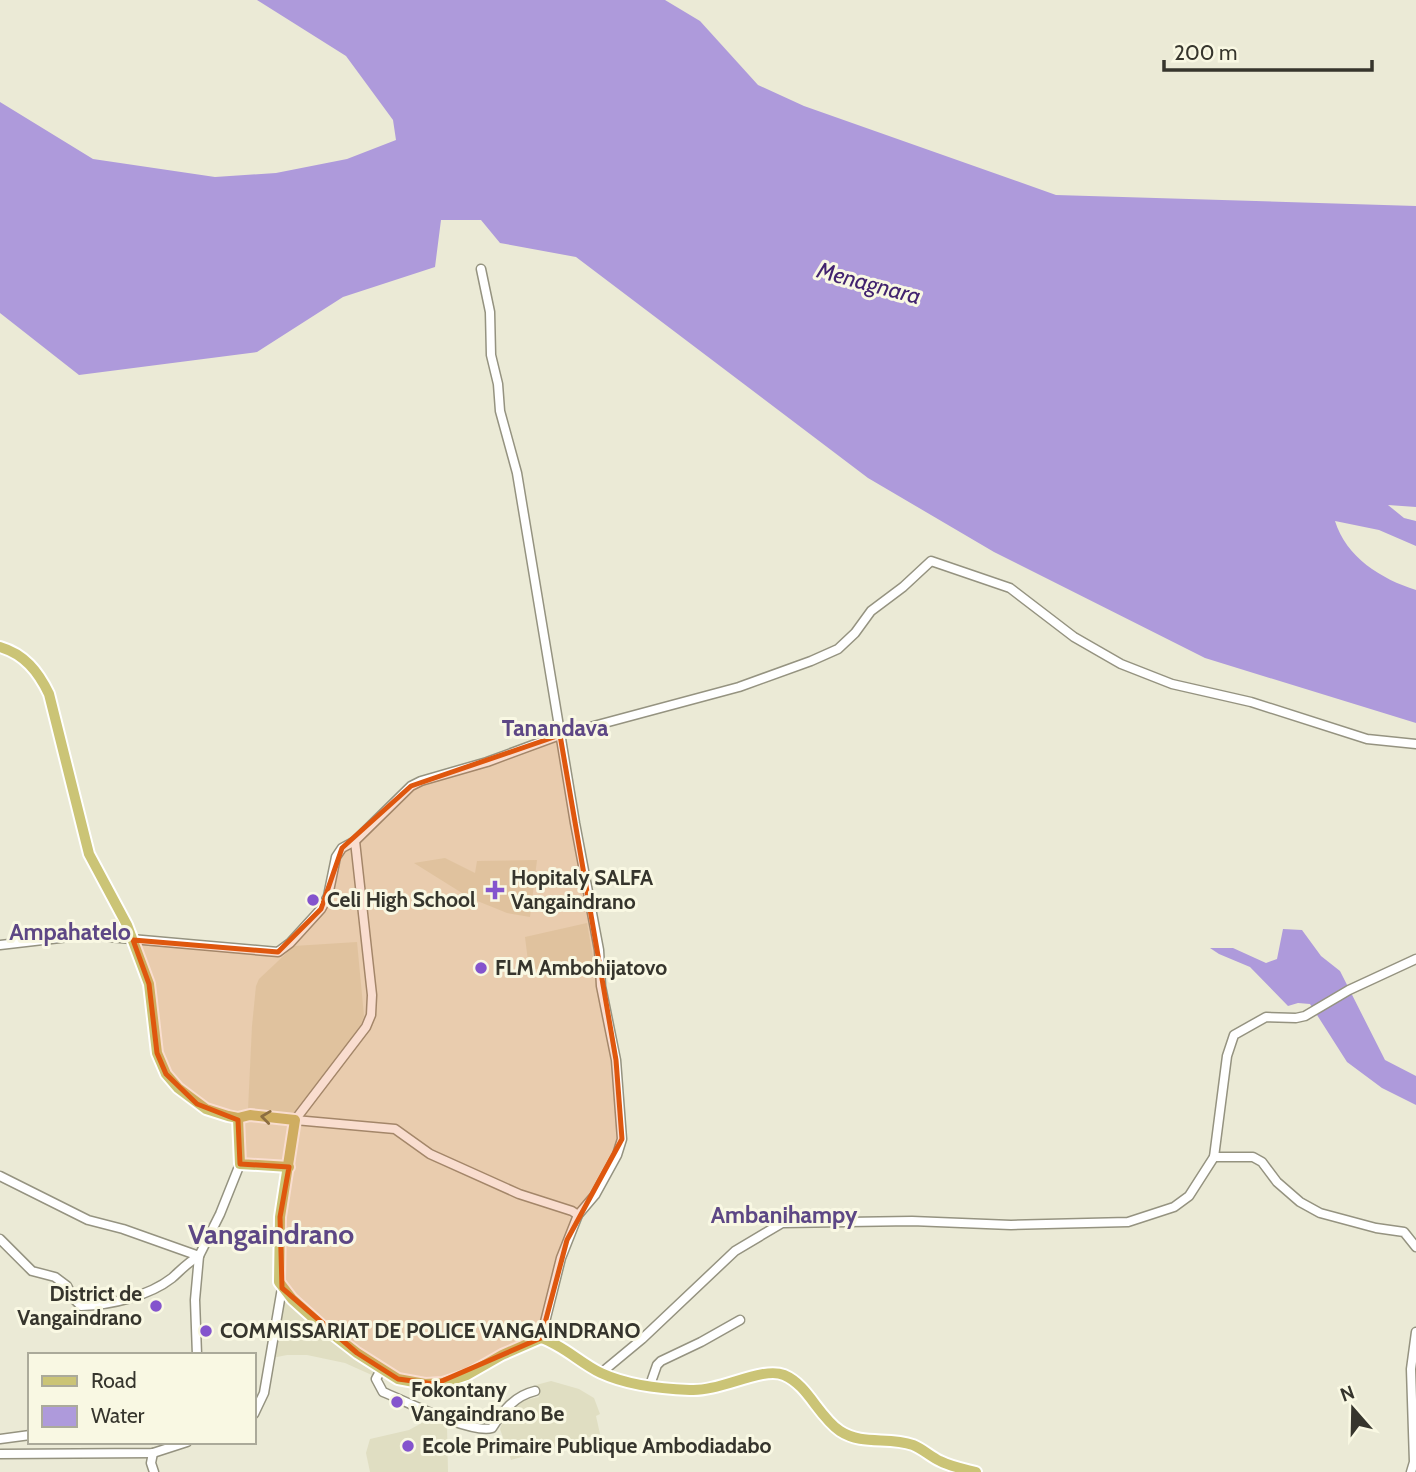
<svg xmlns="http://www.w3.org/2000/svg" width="1416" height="1472" font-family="Cabin,sans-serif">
<rect width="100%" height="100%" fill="#ebead6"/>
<!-- built -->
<g fill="#e0dec2">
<polygon points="445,858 475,873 477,861 537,860 530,917 507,913 470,898 414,863"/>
<polygon points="587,923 594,963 552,969 529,969 525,937"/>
<polygon points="357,942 364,1016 360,1027 293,1114 248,1110 252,1026 256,986 259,979 294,946"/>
<polygon points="282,1295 378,1367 374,1376 345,1363 307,1355 287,1355 272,1358"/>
<polygon points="551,1381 579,1389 594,1398 600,1414 596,1416 600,1434 511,1460 500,1429 507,1410 520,1401 539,1397 536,1385"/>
<polygon points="429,1419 447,1425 448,1472 370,1472 366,1453 370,1439 409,1430"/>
</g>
<!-- water -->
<g fill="#ae9adb">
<path d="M257,0H665L700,21L758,85L804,106L1056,195L1416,206V507L1388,505L1404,518L1416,521V546L1379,530L1335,521C1346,557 1381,579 1416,590V723L1205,658L994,552L868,478L576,257L500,243L481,220H441L435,267L343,297L257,352L79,375L0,313V102L93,159L215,177L276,173L347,159L396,140L393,120L346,56Z"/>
<polygon points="1283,929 1302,930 1321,956 1340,971 1385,1060 1416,1076 1416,1105 1382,1088 1347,1062 1310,1004 1298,1003 1288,1006 1250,967 1219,954 1210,948 1233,948 1266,963 1277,959"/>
</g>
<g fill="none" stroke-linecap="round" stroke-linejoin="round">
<defs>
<g id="minor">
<polyline points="481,269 490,312 491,355 498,384 500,411 517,473 575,823 599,950 601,986 616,1060 622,1139 617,1155 595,1195 578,1215"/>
<polyline points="0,945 86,935 278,952 290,943 321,909 328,896 336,857 342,848 355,841 411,786 421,781 487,762 560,735 739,687 811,661 838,649 855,633 871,611 903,587 931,561 1010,588 1074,637 1121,664 1172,684 1251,702 1367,739 1416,744"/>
<polyline points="295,1120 395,1129 430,1154 519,1194 572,1211 578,1215 561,1258 541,1338"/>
<polyline points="295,1120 366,1027 371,1015 372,995 355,841"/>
<polyline points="1214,1157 1253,1157 1262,1162 1277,1182 1300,1202 1320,1213 1376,1228 1404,1232 1416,1247"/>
<polyline points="0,1176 88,1220 123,1229 199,1256"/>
<path d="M0,1239L32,1271L55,1277L67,1286L73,1298L81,1306C111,1305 149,1296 172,1278C181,1270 188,1262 199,1256"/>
<polyline points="197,1355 195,1300 199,1256 220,1214 240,1164"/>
<path d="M382,1368L376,1379L383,1392C405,1401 471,1434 492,1428C503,1411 514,1396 535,1391"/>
<polyline points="601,1373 642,1339 735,1251 782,1223 912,1221 1011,1225 1128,1222 1174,1207 1189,1196 1214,1157 1227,1056 1234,1035 1266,1017 1296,1018 1305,1016 1349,990 1416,959"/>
<polyline points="650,1385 657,1365 661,1361 701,1342 740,1320"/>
<polyline points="254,1414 264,1393 282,1288"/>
<polyline points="0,1439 30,1435"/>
<polyline points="153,1453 151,1463 154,1472"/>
<polyline points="0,1454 153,1453 187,1442"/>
<polyline points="1411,1472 1414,1462 1411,1369 1416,1332"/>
</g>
<g id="major">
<path d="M0,647C24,654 38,671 49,694L89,854L127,925L149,984L157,1053L166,1074L178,1088L206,1109L228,1116L238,1118L250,1115L295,1120L280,1217L279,1282L292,1299L321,1325L357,1353L398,1379L425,1384L443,1383L467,1375L502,1355L541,1338C563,1345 580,1363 601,1373C627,1385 662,1389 690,1390C720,1392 762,1366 784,1375C808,1385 818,1416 840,1431C863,1446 888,1436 913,1445C923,1449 931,1457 940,1461C952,1467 964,1469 976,1472"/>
<polyline points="238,1118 240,1164 289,1167"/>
</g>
</defs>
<!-- minor casing -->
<use href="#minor" stroke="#959380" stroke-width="11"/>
<!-- major casing -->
<use href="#major" stroke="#fff" stroke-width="14"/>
<!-- minor -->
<use href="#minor" stroke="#fff" stroke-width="8"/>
<!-- major -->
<use href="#major" stroke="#cbc476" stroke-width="10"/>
</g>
<!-- one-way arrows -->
<defs><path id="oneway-chevron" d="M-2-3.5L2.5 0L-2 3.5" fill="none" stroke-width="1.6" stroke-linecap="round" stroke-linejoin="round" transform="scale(1.75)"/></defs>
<use stroke="#79754e" href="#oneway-chevron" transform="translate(266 1117) rotate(-173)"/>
<!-- marked area -->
<path fill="#df570e" fill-opacity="0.2" stroke="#df570e" stroke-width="5" stroke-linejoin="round" d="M560,735L616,1060L622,1139L567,1240L541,1338L435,1384L398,1379L357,1353L282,1288L280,1217L289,1167L240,1164L238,1120L197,1104L166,1074L157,1053L149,984L133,940L278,952L321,909L342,848L411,786Z"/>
<!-- markers -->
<g fill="#8454cd" stroke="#f9f8e3" stroke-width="2.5">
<path d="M491.5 879.5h7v7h7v7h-7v7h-7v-7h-7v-7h7z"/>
<circle cx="313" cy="900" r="7"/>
<circle cx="481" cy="968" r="7"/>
<circle cx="156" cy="1306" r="7"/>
<circle cx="206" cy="1331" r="7"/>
<circle cx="397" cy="1402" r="7"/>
<circle cx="408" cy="1446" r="7"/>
</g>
<g text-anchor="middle" stroke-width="6" stroke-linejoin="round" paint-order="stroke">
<!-- poi labels -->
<g font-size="21" font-weight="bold" fill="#36352d" stroke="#f9f8e3" text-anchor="start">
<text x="511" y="885">Hopitaly SALFA<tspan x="511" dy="24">Vangaindrano</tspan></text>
<text x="327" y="907">Celi High School</text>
<text x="495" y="975">FLM Ambohijatovo</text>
<text x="142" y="1301" text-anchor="end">District de<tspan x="142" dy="24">Vangaindrano</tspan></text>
<text x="220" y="1338">COMMISSARIAT DE POLICE VANGAINDRANO</text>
<text x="411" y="1397">Fokontany<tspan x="411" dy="24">Vangaindrano Be</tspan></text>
<text x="422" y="1453">Ecole Primaire Publique Ambodiadabo</text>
</g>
<!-- water labels -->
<g font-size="23" font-style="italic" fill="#42236f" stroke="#f9f8e3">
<text transform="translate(869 283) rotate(15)" y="8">Menagnara</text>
</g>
<!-- neighbourhood labels -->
<g font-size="23" font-weight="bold" fill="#5d4785" stroke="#f9f8e3">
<text x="555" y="736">Tanandava</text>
<text x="70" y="940">Ampahatelo</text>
<text x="784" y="1223">Ambanihampy</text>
</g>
<!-- district labels -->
<g font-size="28" font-weight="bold" fill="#5d4785" stroke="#f9f8e3">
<text x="271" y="1244">Vangaindrano</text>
</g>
</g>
<!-- legend -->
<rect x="28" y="1353" width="228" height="91" fill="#f9f8e3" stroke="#abaa9a" stroke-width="2"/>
<rect x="42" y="1376" width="35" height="10" fill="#cbc476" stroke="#abaa9a" stroke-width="2"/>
<text x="91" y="1388" font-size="21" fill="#36352d">Road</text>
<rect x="42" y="1406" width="35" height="21" fill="#ae9adb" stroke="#abaa9a" stroke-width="2"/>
<text x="91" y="1423" font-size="21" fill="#36352d">Water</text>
<!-- north arrow -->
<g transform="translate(1353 1409) rotate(340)" stroke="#f9f8e3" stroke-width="5" paint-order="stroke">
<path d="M0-5L12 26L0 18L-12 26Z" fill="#36352d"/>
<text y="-10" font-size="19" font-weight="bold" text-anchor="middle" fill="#36352d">N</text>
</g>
<!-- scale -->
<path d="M1164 60v10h208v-10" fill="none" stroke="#36352d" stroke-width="3.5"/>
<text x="1174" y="60" font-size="21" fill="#36352d" stroke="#f9f8e3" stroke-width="5" paint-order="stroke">200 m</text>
</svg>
